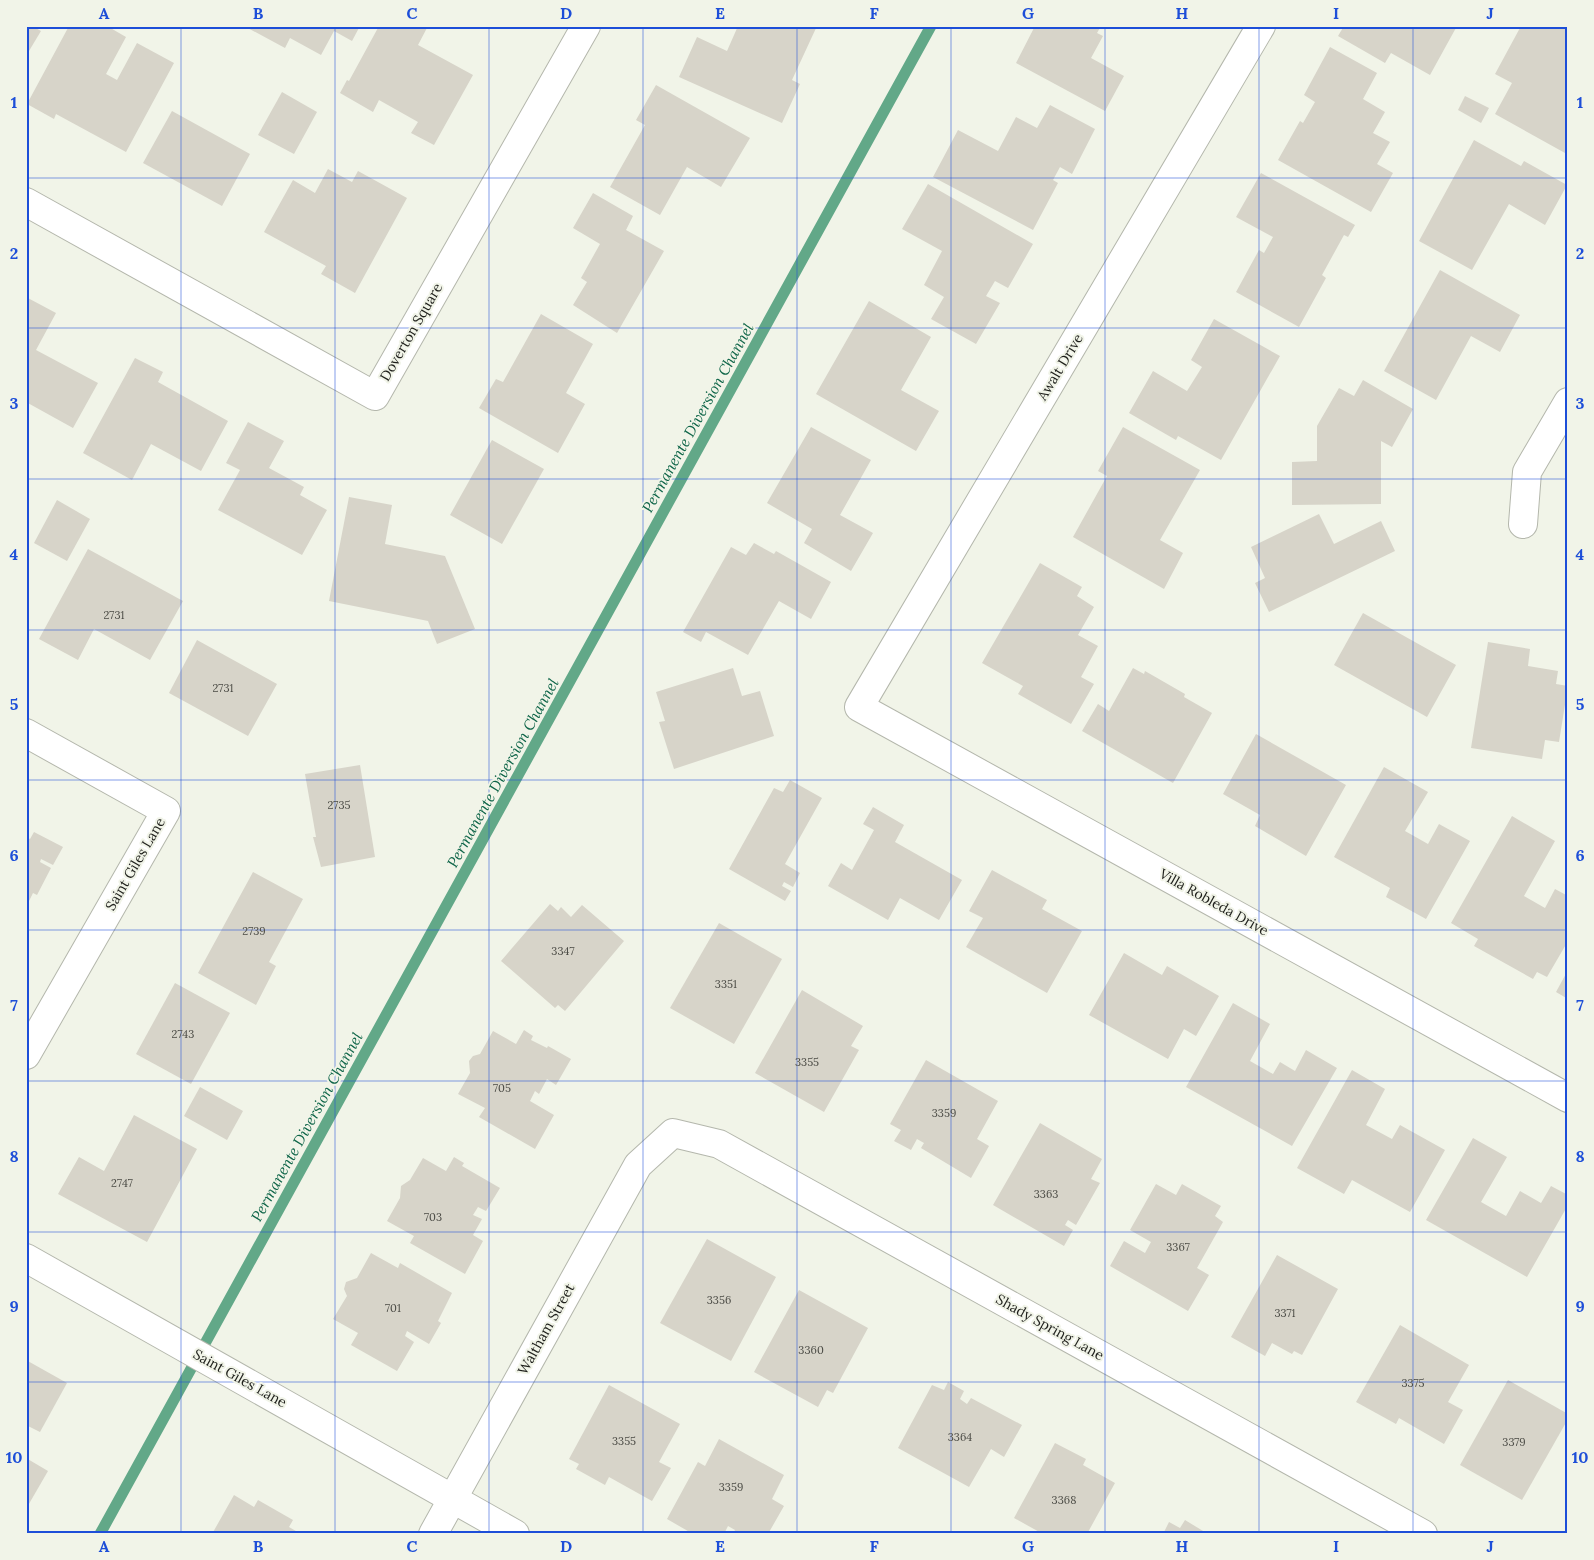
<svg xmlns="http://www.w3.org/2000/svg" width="1594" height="1560" font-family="Lora,serif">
<rect width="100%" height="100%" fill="#f1f4e8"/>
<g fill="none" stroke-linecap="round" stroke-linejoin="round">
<!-- stream -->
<polyline stroke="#62a888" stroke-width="11" points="100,1534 931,26"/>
</g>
<!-- building -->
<g fill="#d7d4c9">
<polygon points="26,26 32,26 41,31 26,56"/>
<polygon points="69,26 107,26 126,37 106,74 117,80 137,43 174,63 126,152 56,114 54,119 27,104"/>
<polygon points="244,26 360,26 352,41 334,31 321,55 290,38 285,48"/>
<polygon points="379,26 428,26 418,45 473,75 434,145 411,133 418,122 379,100 373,112 340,93 347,80 349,81"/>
<polygon points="738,26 817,26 792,80 800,84 782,123 679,77 697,37 727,51"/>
<polygon points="1035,26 1101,26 1097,33 1103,36 1091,58 1124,76 1105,111 1016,63"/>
<polygon points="1344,26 1457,26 1430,75 1391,53 1385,63 1338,36"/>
<polygon points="1521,26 1568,26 1568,105 1566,108 1568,109 1568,147 1565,153 1495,114 1512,83 1495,74"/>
<polygon points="1330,47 1377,73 1363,99 1385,112 1373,133 1390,142 1377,164 1393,173 1371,212 1278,160 1300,121 1303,123 1315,102 1304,95"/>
<polygon points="656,85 750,138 721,187 687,167 660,215 610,187 645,125 636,120"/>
<polygon points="282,92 317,112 294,154 258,135"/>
<polygon points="1465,96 1489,108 1481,123 1458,110"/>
<polygon points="1050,105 1095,129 1072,174 1060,167 1053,180 1058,183 1033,230 933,177 958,130 998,151 1016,117 1037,128"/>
<polygon points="172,111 250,154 222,206 143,163"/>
<polygon points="1474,140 1521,166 1524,161 1567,185 1545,225 1509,204 1472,270 1419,241"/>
<polygon points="328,169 352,182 358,171 407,198 355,293 321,274 326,266 264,232 293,180 315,193"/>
<polygon points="1261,173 1355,225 1348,237 1344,235 1322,275 1326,278 1299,327 1236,292 1259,250 1264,253 1273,237 1236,217"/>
<polygon points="928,184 1033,244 1008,288 995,281 986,296 1000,303 976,344 931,319 944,297 924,285 942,251 902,229"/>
<polygon points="593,193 633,216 626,230 664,251 617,333 573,305 587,282 581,278 600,244 573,228"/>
<polygon points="1440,270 1520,315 1500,352 1471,336 1436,400 1384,371"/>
<polygon points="26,297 56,313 36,350 98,383 73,428 26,402"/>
<polygon points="869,301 931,337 901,390 939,411 916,451 816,394"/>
<polygon points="541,314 593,344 566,393 585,404 558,453 479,408 496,379 503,382"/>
<polygon points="1214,319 1280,356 1221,460 1178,436 1176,440 1129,413 1153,371 1187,391 1202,367 1191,360"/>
<polygon points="135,358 163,372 158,382 228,421 201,471 151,444 132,480 83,453"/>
<polygon points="1363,380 1413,409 1392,447 1381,441 1381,504 1292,505 1292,462 1317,461 1317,426 1339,388 1354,396"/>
<polygon points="248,422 284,441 269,468 304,487 300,495 327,510 302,555 218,510 240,470 226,463"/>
<polygon points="811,427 871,460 840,515 873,533 851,571 804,543 812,529 767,503"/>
<polygon points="1123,427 1200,470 1160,540 1183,553 1164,589 1073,537 1107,476 1098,471"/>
<polygon points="492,440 544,469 502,544 450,515"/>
<polygon points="349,497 392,505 385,544 445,556 475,629 437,644 428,621 329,601"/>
<polygon points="57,500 90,519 67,561 34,543"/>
<polygon points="1319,514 1334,544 1381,521 1395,551 1269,612 1255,583 1265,578 1251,547"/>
<polygon points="754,543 774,554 776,551 831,582 811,619 779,601 748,655 706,632 701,642 683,632 731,547 746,555"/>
<polygon points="88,549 183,601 150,660 94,629 78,660 39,639"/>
<polygon points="1040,563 1082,587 1077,596 1094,607 1078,635 1098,646 1081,677 1094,684 1071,724 1018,694 1023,686 982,663"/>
<polygon points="1363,613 1456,665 1427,717 1334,665"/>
<polygon points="197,640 277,684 248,736 169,693"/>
<polygon points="1488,642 1530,649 1528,666 1558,671 1556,684 1568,686 1559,742 1545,740 1542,759 1471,748"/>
<polygon points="733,668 742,696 760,691 774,736 674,769 659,722 665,721 656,692"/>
<polygon points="1133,668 1144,674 1145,671 1185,694 1184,697 1212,713 1173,783 1082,731 1098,704 1109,711"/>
<polygon points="1256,734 1346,785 1306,856 1255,826 1260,815 1223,794"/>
<polygon points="360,765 375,857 321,867 313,837 316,837 305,774"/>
<polygon points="1384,767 1428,792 1405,831 1428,844 1439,824 1470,841 1426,919 1386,897 1390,888 1334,857"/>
<polygon points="790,780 822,798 785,864 800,873 793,887 784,882 782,886 791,891 785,901 729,869 774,788 783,792"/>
<polygon points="873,807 904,825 895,842 962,880 939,920 900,898 888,920 828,886 841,863 852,870 874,830 863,824"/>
<polygon points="1512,816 1555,841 1524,896 1545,908 1555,889 1568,896 1568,941 1547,977 1537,972 1533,979 1474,946 1478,939 1451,923"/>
<polygon points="34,832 63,847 53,865 41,859 40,862 51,868 37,895 33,893 26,907 26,837 30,839"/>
<polygon points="992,870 1047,900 1042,909 1082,931 1047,993 966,947 983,918 969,911"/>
<polygon points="253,872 303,899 269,962 276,966 256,1005 198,973"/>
<polygon points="550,904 558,911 561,907 571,917 582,905 624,941 565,1011 558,1005 555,1008 501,961"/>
<polygon points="719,923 782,959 734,1044 670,1008"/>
<polygon points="1124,953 1162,975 1167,966 1219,996 1196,1036 1184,1029 1168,1059 1089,1015"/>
<polygon points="1568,970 1568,999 1556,992"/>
<polygon points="175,983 230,1013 191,1084 136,1054"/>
<polygon points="802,990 863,1026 851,1046 859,1050 824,1112 755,1073"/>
<polygon points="1233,1003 1270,1024 1250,1061 1273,1074 1280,1062 1295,1071 1306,1050 1337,1068 1292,1146 1186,1087"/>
<polygon points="524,1030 533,1036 531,1040 547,1048 548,1046 571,1059 556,1085 547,1079 539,1094 535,1091 530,1101 554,1115 535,1149 479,1117 485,1108 458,1094 470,1073 469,1061 473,1056 480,1054 493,1031 516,1044"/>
<polygon points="926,1060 998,1101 977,1139 989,1146 971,1178 921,1148 924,1143 917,1139 911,1150 894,1141 901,1130 890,1124"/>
<polygon points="1352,1070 1385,1089 1366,1125 1392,1139 1400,1125 1445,1150 1410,1212 1352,1180 1344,1194 1297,1168"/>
<polygon points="200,1087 243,1111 227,1140 184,1116"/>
<polygon points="134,1115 197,1149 147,1242 58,1194 79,1157 104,1171"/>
<polygon points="1040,1123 1102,1159 1091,1179 1100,1183 1076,1225 1068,1220 1065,1225 1073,1230 1064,1246 993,1205"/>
<polygon points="1473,1138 1507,1157 1481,1202 1506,1216 1520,1191 1541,1203 1551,1186 1568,1195 1568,1205 1527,1277 1426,1220"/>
<polygon points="454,1157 464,1163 462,1166 500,1188 486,1211 478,1207 473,1215 482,1219 473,1235 483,1241 465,1274 410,1243 414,1236 387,1221 400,1198 401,1186 410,1180 423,1158 446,1171"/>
<polygon points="1156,1184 1176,1195 1182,1184 1221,1206 1215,1216 1223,1222 1197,1268 1209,1275 1188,1311 1110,1266 1124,1241 1145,1253 1151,1242 1130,1230"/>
<polygon points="707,1239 776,1277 731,1361 660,1323"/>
<polygon points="371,1253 398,1268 400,1263 452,1293 438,1321 441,1323 429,1344 407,1331 405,1336 414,1342 397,1371 351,1345 358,1333 333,1319 347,1296 344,1289 346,1282 357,1278"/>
<polygon points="1277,1255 1338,1289 1302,1355 1294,1351 1292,1354 1272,1343 1265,1356 1231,1337"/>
<polygon points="799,1290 868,1328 833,1393 827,1390 818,1407 754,1372"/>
<polygon points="1400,1325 1469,1365 1448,1402 1463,1410 1444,1444 1399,1418 1396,1424 1356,1402"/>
<polygon points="26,1360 67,1383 40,1432 26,1425"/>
<polygon points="1508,1380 1568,1414 1568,1419 1522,1500 1460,1465"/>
<polygon points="948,1382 964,1391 960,1399 967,1404 971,1398 1022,1425 1004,1457 991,1449 969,1487 898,1448 932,1385 944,1390"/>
<polygon points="609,1385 680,1424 659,1462 671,1468 652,1501 609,1477 605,1485 576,1469 579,1464 569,1459"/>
<polygon points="719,1439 784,1475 772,1499 784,1506 768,1534 733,1534 735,1530 728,1526 724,1534 693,1534 667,1519 698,1462 705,1466"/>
<polygon points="1055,1443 1086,1459 1083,1465 1115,1483 1087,1534 1043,1534 1014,1518"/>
<polygon points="26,1458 48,1471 26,1509"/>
<polygon points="234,1495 254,1507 258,1500 293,1520 289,1527 301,1534 212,1534"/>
<polygon points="1185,1520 1208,1534 1163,1534 1169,1522 1180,1528"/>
</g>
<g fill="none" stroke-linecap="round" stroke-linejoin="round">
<defs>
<g id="minor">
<polyline points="1261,26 859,707 1568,1098"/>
<polyline points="26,202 375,396 586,26"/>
<polyline points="1523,524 1527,472 1568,402"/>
<polyline points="26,733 166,811 26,1055"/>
<polyline points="26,1258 515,1534"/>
<polyline points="433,1534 638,1165 673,1133 719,1144 1423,1534"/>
</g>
</defs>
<!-- minor casing -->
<use href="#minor" stroke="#b4b7ac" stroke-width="30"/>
<!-- minor -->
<use href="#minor" stroke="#fff" stroke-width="28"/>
</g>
<!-- grid -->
<path fill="none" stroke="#1d4ed8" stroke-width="1" stroke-opacity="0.55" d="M181,26V1534M335,26V1534M489,26V1534M643,26V1534M797,26V1534M951,26V1534M1105,26V1534M1259,26V1534M1413,26V1534M26,178H1568M26,328H1568M26,479H1568M26,630H1568M26,780H1568M26,930H1568M26,1081H1568M26,1232H1568M26,1382H1568"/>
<g text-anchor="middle" stroke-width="4" stroke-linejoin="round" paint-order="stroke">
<!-- number labels -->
<g font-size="11" fill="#4c4c46">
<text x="114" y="619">2731</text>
<text x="223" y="692">2731</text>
<text x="339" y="809">2735</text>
<text x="254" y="935">2739</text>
<text x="563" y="955">3347</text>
<text x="726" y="988">3351</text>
<text x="183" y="1038">2743</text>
<text x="807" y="1066">3355</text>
<text x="502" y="1092">705</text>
<text x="944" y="1117">3359</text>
<text x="122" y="1187">2747</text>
<text x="1046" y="1198">3363</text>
<text x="433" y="1221">703</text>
<text x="1178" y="1251">3367</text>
<text x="719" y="1304">3356</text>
<text x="393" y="1312">701</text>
<text x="1285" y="1317">3371</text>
<text x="811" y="1354">3360</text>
<text x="1413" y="1387">3375</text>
<text x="960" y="1441">3364</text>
<text x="624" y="1445">3355</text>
<text x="1514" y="1446">3379</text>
<text x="731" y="1491">3359</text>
<text x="1064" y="1504">3368</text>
</g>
<!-- street labels -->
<g font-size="14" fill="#1e1f1b" stroke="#f1f4e8">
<text transform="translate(411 332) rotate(-60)" y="5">Doverton Square</text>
<text transform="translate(1060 367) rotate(-59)" y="5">Awalt Drive</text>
<text transform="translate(135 864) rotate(-60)" y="5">Saint Giles Lane</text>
<text transform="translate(1214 902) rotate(29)" y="5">Villa Robleda Drive</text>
<text transform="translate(1050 1327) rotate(29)" y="5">Shady Spring Lane</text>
<text transform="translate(546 1329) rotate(-61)" y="5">Waltham Street</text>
<text transform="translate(240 1378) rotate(29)" y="5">Saint Giles Lane</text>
</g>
<!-- water labels -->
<g font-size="15" font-style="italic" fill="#0e6548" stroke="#f1f4e8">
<text transform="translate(698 418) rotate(-61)" y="5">Permanente Diversion Channel</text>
<text transform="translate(503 773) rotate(-61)" y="5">Permanente Diversion Channel</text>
<text transform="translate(307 1127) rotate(-61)" y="5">Permanente Diversion Channel</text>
</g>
</g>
<!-- border -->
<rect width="1594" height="1560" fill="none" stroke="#f1f4e8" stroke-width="55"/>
<rect x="28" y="28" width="1538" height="1504" fill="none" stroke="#1d4ed8" stroke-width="2"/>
<g font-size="16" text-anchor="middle" font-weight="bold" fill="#1d4ed8">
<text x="104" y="19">A</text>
<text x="258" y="19">B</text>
<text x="412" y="19">C</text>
<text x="566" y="19">D</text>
<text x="720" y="19">E</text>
<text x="874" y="19">F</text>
<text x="1028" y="19">G</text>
<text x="1182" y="19">H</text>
<text x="1336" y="19">I</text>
<text x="1490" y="19">J</text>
<text x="14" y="108">1</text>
<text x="1580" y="108">1</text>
<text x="14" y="259">2</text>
<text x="1580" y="259">2</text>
<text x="14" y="409">3</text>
<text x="1580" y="409">3</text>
<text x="14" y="560">4</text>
<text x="1580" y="560">4</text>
<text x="14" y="710">5</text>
<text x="1580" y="710">5</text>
<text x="14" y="861">6</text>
<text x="1580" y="861">6</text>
<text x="14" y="1011">7</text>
<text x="1580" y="1011">7</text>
<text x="14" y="1162">8</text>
<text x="1580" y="1162">8</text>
<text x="14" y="1312">9</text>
<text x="1580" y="1312">9</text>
<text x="14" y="1463">10</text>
<text x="1580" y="1463">10</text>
<text x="104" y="1552">A</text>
<text x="258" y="1552">B</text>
<text x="412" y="1552">C</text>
<text x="566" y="1552">D</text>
<text x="720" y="1552">E</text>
<text x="874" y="1552">F</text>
<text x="1028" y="1552">G</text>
<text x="1182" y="1552">H</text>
<text x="1336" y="1552">I</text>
<text x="1490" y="1552">J</text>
</g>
</svg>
